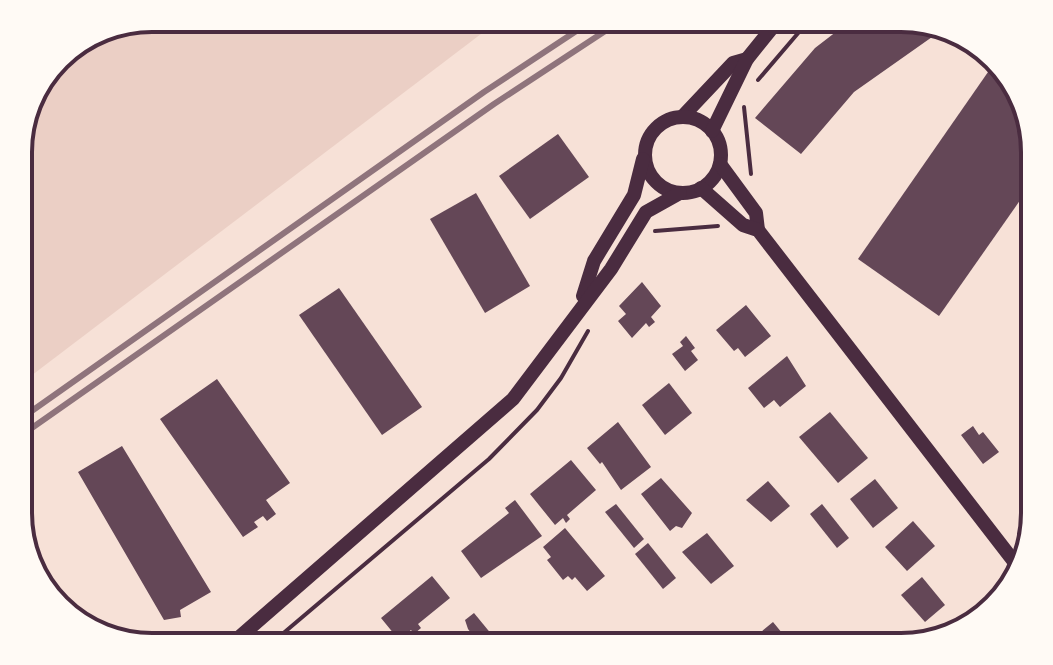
<svg xmlns="http://www.w3.org/2000/svg" width="1053" height="665" font-family="'Open Sans',sans-serif">
<rect width="100%" height="100%" fill="#f7e1d7"/>
<!-- green -->
<polygon fill="#ebcfc5" points="152,18 502,18 19,385 19,135 63,52"/>
<!-- building -->
<g fill="#644757">
<polygon points="854,18 901,18 942,30 854,92 801,154 755,118 815,48"/>
<polygon points="995,62 1017,85 1035,143 1035,179 939,316 858,259"/>
<polygon points="558,134 589,177 530,219 499,176"/>
<polygon points="476,193 530,286 485,313 430,219"/>
<polygon points="642,282 661,306 651,317 655,322 649,327 646,323 632,338 618,321 626,314 619,306"/>
<polygon points="339,288 422,407 382,435 299,315"/>
<polygon points="746,305 771,336 745,357 738,348 734,351 716,330"/>
<polygon points="686,336 695,348 691,351 698,360 685,371 672,354 683,346 680,342"/>
<polygon points="787,356 806,386 780,407 774,400 764,408 748,388"/>
<polygon points="217,379 290,483 266,500 276,514 267,521 263,516 254,522 258,527 243,537 160,419"/>
<polygon points="669,383 692,413 665,435 642,405"/>
<polygon points="830,412 868,458 838,483 799,437"/>
<polygon points="618,422 651,467 621,490 602,462 600,464 587,448"/>
<polygon points="973,426 979,435 983,432 999,452 983,464 961,435"/>
<polygon points="122,446 211,592 180,610 181,617 164,620 78,472"/>
<polygon points="571,460 596,490 567,515 570,519 566,523 563,518 555,525 530,494"/>
<polygon points="661,478 692,513 682,528 676,526 670,531 641,494"/>
<polygon points="875,479 898,508 873,528 850,499"/>
<polygon points="768,481 790,506 771,522 746,500"/>
<polygon points="515,500 542,536 481,578 461,551 509,513 505,508"/>
<polygon points="616,504 644,539 634,548 605,512"/>
<polygon points="822,504 849,538 837,548 810,514"/>
<polygon points="913,521 935,546 907,571 885,547"/>
<polygon points="565,528 605,576 587,591 575,577 572,580 568,576 563,580 547,560 551,557 543,547"/>
<polygon points="707,533 734,566 711,584 682,552"/>
<polygon points="648,543 676,578 663,589 635,554"/>
<polygon points="432,576 450,598 418,624 421,628 414,634 411,630 399,640 381,618"/>
<polygon points="922,577 945,605 925,622 901,595"/>
<polygon points="982,601 989,610 968,629 941,637"/>
<polygon points="474,613 497,641 489,647 482,647 468,629 465,620"/>
<polygon points="773,622 787,639 790,636 798,647 755,647 750,641"/>
<polygon points="361,634 372,647 337,647 347,639 350,643"/>
</g>
<g fill="none" stroke-linecap="round" stroke-linejoin="round">
<!-- path -->
<g stroke="#4a2c40" stroke-width="4">
<polyline points="758,80 811,18"/>
<polyline points="744,107 751,174"/>
<polyline points="655,231 718,226"/>
<polyline points="267,647 489,459 537,410 561,378 588,331"/>
</g>
<!-- tertiary -->
<g stroke="#4a2c40" stroke-width="14">
<polyline points="683,116 733,63 747,59"/>
<circle cx="683" cy="155" r="38"/>
<polyline points="712,131 747,59 780,18"/>
<polyline points="720,164 756,213 758,230"/>
<polyline points="701,188 743,225 758,230 1019,568"/>
<polyline points="583,296 594,261 634,195 643,159"/>
<polyline points="228,647 513,399 611,269 646,212 680,193"/>
</g>
<!-- rail -->
<g stroke="#8f747c" stroke-width="6">
<polyline points="19,420 484,92 596,18"/>
<polyline points="19,437 494,104 625,18"/>
</g>
</g>
<!-- crop -->
<path d="M0 0H1053V665H0ZM152 32H901A120 120 0 0 1 1021 152V513A120 120 0 0 1 901 633H152A120 120 0 0 1 32 513V152A120 120 0 0 1 152 32Z" fill="#fffaf5" fill-rule="evenodd"/>
<path fill="none" stroke="#4a2c40" stroke-width="4" d="M152 32H901A120 120 0 0 1 1021 152V513A120 120 0 0 1 901 633H152A120 120 0 0 1 32 513V152A120 120 0 0 1 152 32Z"/>
</svg>
